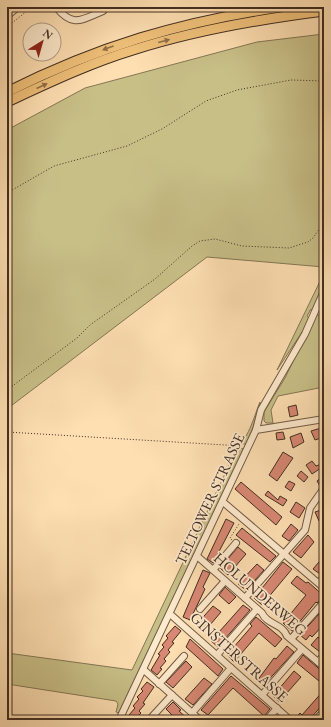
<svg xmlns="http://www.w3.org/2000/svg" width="331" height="727" font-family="'EB Garamond',serif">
<rect width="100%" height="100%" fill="#fedfb2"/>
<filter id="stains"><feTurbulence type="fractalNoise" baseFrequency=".005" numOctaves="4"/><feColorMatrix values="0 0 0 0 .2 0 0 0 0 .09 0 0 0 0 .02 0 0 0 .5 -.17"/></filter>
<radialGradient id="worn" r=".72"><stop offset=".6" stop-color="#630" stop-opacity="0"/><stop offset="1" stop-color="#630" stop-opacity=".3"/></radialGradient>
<!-- green -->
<g fill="#c8bf87" stroke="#847654">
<polygon points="324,34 324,267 207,257 7,409 7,130 85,88 257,42"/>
<polygon points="324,273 324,283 312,310 311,309 307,316 309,318 306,326 277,370"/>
<polygon points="316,314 324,318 324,387 278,396 271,410 273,423 266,423 264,421 264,412 285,378"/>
<path d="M260,402L253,428L246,444H238C249,439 255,413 260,402Z"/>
<polygon points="236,447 245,449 119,713 116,712 118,704 116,701 7,684 7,653 132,670 234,455"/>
</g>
<!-- building -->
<g fill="#d98874" stroke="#402d21">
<polygon points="296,405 298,415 290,417 288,407"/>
<polygon points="321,428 324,437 315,440 311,431"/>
<polygon points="283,432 285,439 277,440 276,433"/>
<polygon points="301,433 304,442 293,448 290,437"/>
<polygon points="283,452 293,458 277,481 269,475"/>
<polygon points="312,461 316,466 324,463 324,466 312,474 306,465"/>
<polygon points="301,471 308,477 304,482 297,476"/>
<polygon points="324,475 324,483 320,486 317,481"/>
<polygon points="289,481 295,484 291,491 285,487"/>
<polygon points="241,482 282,517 276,525 235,489"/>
<polygon points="268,491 278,500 280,496 287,500 283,506 265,495"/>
<polygon points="296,502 305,508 299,518 290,512"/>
<polygon points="324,509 324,519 319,521 315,512"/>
<polygon points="226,519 234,523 213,563 207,559"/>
<polygon points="291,524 298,530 289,541 282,536"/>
<polygon points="242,528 276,556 270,562 236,535"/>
<polygon points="308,535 314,542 301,558 293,552"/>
<polygon points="238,547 246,554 228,575 220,568"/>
<polygon points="324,556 324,572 320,574 313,569"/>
<polygon points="283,562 292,569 262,605 254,598"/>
<polygon points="257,564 264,570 246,590 238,584"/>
<polygon points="203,570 210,573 203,587 205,589 190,620 183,617"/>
<polygon points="297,576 306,583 308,582 324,596 317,603 316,602 292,631 283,623 306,595 291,583"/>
<polygon points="225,587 236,597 229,604 219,595"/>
<polygon points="243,605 250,610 218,647 211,641"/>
<polygon points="213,606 221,612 204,632 196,625"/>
<polygon points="319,614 324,619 324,624 312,637 310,635 306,640 300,635"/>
<polygon points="256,617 282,639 275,647 259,633 234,662 227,655 252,626 250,624"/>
<polygon points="175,626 181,631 172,642 174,643 168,650 170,652 164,659 166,661 160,668 162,669 157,675 151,670 160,655 158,654 164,647 162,645 168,638 166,636"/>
<polygon points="318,637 321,640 324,637 324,651 320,652 311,645"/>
<polygon points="190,639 223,669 218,676 186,647"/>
<polygon points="287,646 294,652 263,686 257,681 274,658 276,659"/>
<polygon points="303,655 324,673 319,681 297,663"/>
<polygon points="186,661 192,667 173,688 166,682"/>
<polygon points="294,671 301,677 279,702 273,696"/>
<polygon points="231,676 270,709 264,716 233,688 208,715 201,710"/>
<polygon points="204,678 212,684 193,705 185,699"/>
<polygon points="147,682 154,687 143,703 145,704 139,711 141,713 134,720 128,720 131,716 129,715 135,708 133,706 139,699 137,697 143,691 141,689"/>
<polygon points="324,690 324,703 309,720 298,720 296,718 300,713 302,715"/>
<polygon points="173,702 181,710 179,711 189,720 177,720 166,709"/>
</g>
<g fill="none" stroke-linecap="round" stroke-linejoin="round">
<defs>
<g id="minor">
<path d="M56,7C73,28 81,20 103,11"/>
<polyline points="7,16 18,7"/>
<polyline points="256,430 324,419"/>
<polyline points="223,502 324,588"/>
<path d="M197,556L262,613C267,625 282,623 287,636L324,667"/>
<polyline points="213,570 236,543"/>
<polyline points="319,583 324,577"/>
<polyline points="245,598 305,530 310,508 324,488"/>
<polyline points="200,609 225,581"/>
<polyline points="170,614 290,720"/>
<polyline points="291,639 324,602"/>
<polyline points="217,655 257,609"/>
<polyline points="318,662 324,655"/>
<polyline points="144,670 200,720"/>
<polyline points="159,684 184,656"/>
<polyline points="262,695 302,649"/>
<polyline points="192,713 231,668"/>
<polyline points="119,720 256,430 261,410 305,334 324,291"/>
<polyline points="149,720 172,695"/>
<polyline points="267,720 277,708"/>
<polyline points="316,720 324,711"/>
</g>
<g id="highway">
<path d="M7,92C99,46 180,22 281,7"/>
<path d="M7,102C48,83 90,63 133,50C195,30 260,19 324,11"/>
</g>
</defs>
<!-- minor casing -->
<use href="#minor" stroke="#705a45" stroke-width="8"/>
<!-- highway casing -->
<use href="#highway" stroke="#402d21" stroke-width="11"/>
<!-- path -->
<g stroke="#402d21" stroke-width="1" stroke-dasharray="1 2" stroke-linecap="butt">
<polyline points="7,27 32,7"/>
<polyline points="7,193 54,166 127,146 162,129 206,101 237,90 291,80 324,81"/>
<polyline points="7,390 77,338 90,325 155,279 192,246 200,241 215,239 242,246 289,248 308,242 313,238 324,222"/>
<polyline points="7,432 242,446"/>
<polyline points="232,540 230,538 239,524"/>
</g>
<!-- minor -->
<use href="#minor" stroke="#feeacd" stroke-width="6"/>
<!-- highway -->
<use href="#highway" stroke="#efc079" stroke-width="9"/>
</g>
<!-- one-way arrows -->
<defs><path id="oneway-solid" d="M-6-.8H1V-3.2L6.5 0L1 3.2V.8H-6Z"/></defs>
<g fill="#8f6f49">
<use href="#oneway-solid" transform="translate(164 41) rotate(-15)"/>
<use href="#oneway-solid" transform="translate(108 48) rotate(160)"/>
<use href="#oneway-solid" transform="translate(42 86) rotate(-25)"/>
</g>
<g text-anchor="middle" stroke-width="3.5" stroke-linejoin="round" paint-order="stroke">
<!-- street labels -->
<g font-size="15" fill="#402d21" stroke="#feeacd">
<text transform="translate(210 499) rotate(-65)" y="5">TELTOWER STRASSE</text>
<text transform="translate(260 594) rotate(41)" y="5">HOLUNDERWEG</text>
<text transform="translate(239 657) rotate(42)" y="5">GINSTERSTRASSE</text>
</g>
</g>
<!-- margin -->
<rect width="331" height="727" fill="none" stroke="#fedfb2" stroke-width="24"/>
<rect x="8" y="8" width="315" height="711" fill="none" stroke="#402d21" stroke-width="2"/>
<rect x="12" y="12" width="307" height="703" fill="none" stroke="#402d21"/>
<!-- north arrow -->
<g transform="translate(42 42) rotate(37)"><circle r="19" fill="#feeacd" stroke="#b29e88"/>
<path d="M0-3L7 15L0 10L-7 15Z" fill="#8f2418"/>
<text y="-6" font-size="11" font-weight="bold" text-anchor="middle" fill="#402d21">N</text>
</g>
<rect width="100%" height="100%" filter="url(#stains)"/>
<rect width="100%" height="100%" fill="url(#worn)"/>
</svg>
